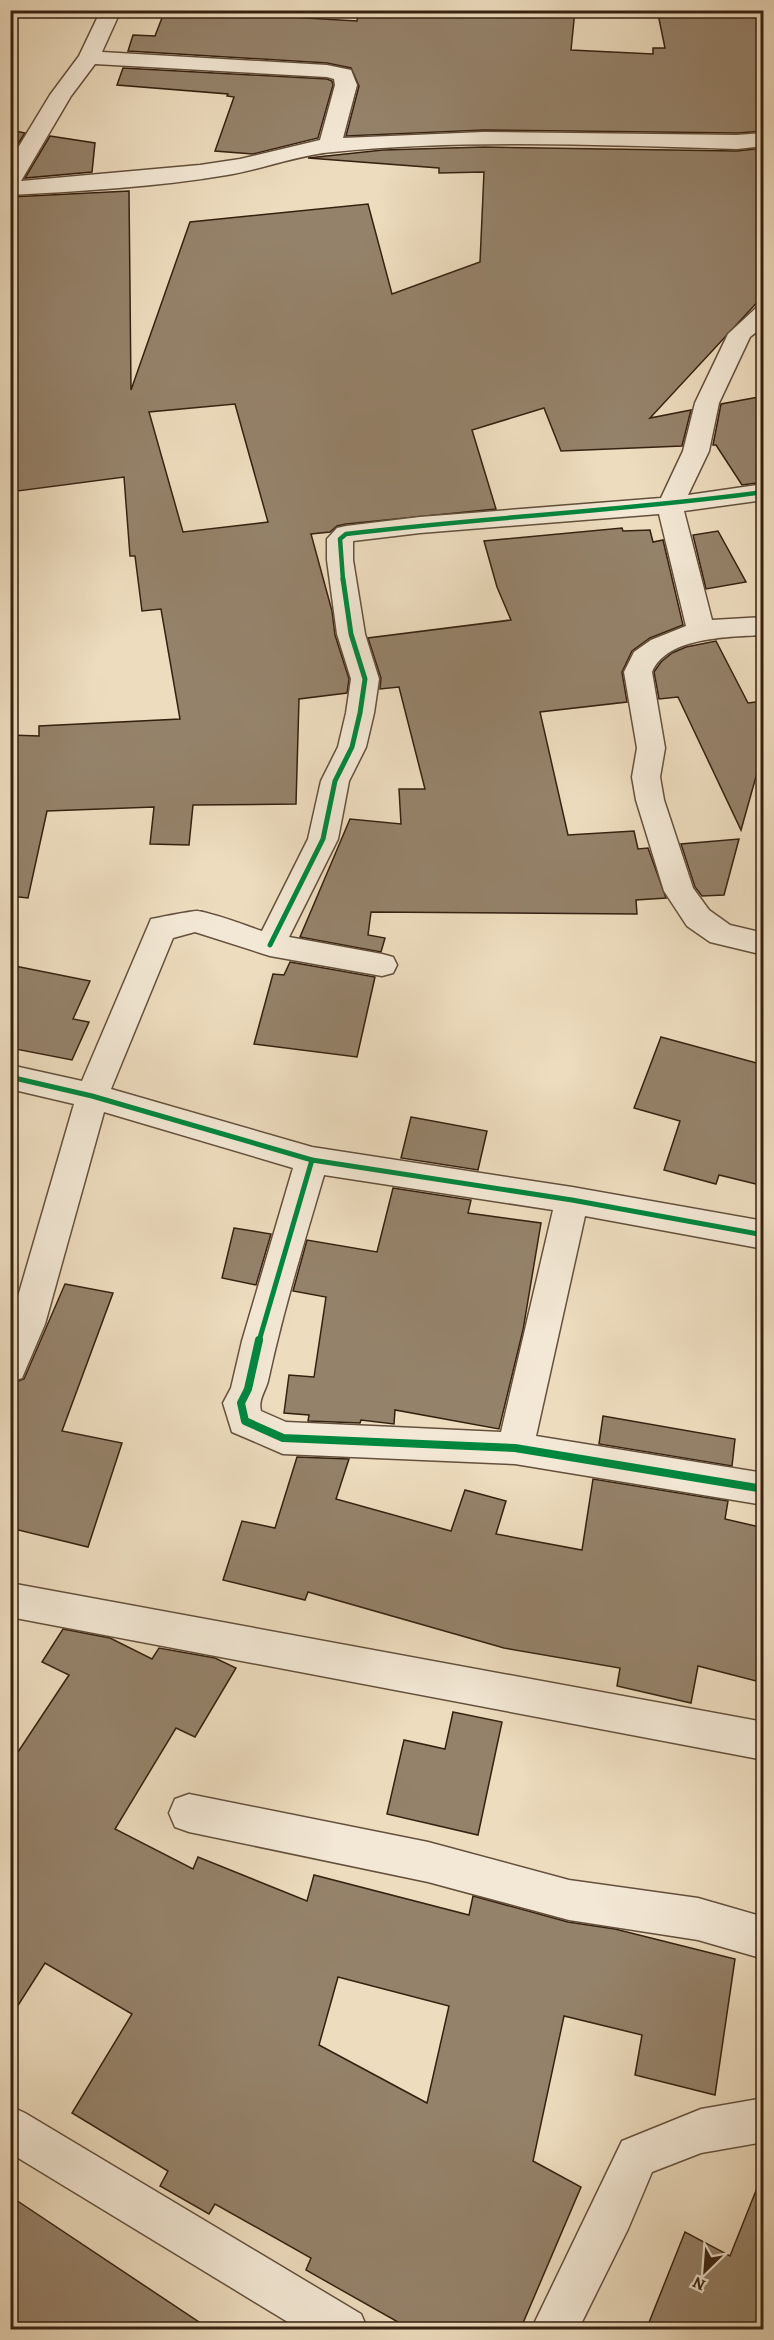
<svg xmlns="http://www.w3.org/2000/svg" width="774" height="2340" font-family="Alegreya,serif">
<rect width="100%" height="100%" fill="#eddcbe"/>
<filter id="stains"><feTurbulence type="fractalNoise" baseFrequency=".00333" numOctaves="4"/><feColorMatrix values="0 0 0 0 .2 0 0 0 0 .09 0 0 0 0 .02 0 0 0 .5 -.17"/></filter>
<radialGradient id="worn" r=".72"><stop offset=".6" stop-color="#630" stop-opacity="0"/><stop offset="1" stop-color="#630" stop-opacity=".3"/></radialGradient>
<!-- building -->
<g fill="#95826a" stroke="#362110" stroke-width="1.5" fill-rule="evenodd">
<polygon points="165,10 357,21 358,14 395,15 395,10 575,10 571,50 653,54 653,48 665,48 658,14 764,13 764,131 737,133 484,130 346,136 359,86 351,68 327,63 128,51 133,35 155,36"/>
<polygon points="123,68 327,79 332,81 333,85 318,138 253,154 215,151 234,97 227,96 228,94 117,85"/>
<polygon points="10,130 25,133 10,156"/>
<polygon points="50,136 95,143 92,172 25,178"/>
<path d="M484,147L737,151L764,148V295L650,418L691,410L682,446L561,451L544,408L472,430L496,509L346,524L337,526L330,532L311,534L332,611L335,635L349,679L347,693L299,699L296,804L193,805L189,845L150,844L154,807L47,811L28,898L10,896V735L39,736V726L180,719L161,609L142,611L135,556H130L124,477L10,492V197L129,191L131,390L190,222L368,204L392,294L480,262L484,172L439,173V168L308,158L383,150ZM235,404L268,522L183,532L149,412Z"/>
<polygon points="764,396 764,482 742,485 716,445 713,445 721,404"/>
<polygon points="622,528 623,531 650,530 653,542 663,540 683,625 650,638 632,651 622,672 627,702 540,712 568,835 634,831 638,849 648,848 666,898 636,900 637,914 371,912 368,935 385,938 381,952 300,937 350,819 401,824 399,789 425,789 399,687 380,689 381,678 368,638 511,620 497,587 484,541"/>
<polygon points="718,531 746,582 706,589 693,535"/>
<polygon points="716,641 748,703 764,701 764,748 741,830 678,697 659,699 654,672 661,662 672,653 686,647"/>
<polygon points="739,839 724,895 702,896 695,887 681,844"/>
<polygon points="290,962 375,977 357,1057 254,1044 273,974 284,975"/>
<polygon points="10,965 90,981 73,1019 89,1022 72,1060 10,1048"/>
<polygon points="661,1037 764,1065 764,1186 719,1175 716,1184 664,1170 680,1121 634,1108"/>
<polygon points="411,1117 487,1131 478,1170 401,1158"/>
<polygon points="393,1188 471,1200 468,1213 541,1223 523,1330 499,1429 395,1410 394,1424 361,1420 360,1423 308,1421 309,1415 284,1413 289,1375 314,1377 326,1297 293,1291 307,1240 377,1252"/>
<polygon points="234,1228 271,1234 256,1285 222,1278"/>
<polygon points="65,1284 113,1293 62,1431 122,1443 88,1547 10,1528 10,1384 24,1379"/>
<polygon points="603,1416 735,1439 732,1466 599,1444"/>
<polygon points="297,1457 349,1459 336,1499 451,1531 465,1490 506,1501 496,1534 582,1550 593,1479 728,1501 725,1519 764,1528 764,1683 698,1666 691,1703 617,1686 620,1668 504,1648 308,1592 305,1600 223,1580 242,1521 275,1528"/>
<path d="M63,1629L110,1638L152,1659L159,1648L215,1658L236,1668L195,1737L176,1728L115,1829L193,1869L198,1857L307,1901L314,1875L469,1915L473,1896L568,1922L615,1929L735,1959L715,2095L635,2075L642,2035L564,2016L533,2161L581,2187L520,2330H412L306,2270L311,2258L215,2204L209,2214L160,2186L168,2171L72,2113L132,2014L45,1963L10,2018V1764L69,1675L42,1662ZM338,1977L449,2006L427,2103L319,2045Z"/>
<polygon points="453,1712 502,1722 478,1835 387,1814 404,1740 445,1749"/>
<polygon points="761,2178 764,2178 764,2330 646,2330 685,2232 730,2256"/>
<polygon points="10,2196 211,2330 10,2330"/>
</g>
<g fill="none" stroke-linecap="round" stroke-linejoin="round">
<defs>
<g id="minor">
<path d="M101,10H121L102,52L327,65L351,70L357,85L343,138L484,132L737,135L764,133V146L737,149C603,145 467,139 333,152C297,155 263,169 227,175C156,187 83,191 10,195V161L50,95L79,56ZM95,64L327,77L334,79L335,85L320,140L240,159L200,165L21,181L71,96Z"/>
<path d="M764,306V326L750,337L719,403L709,451L688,495L764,484V500L684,511L712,620L764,617V635C731,637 667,636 652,672L665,748L660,777L664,800L693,888L709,910L730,925L764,933V955L710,942L687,926L664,891L636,800L632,777L637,748L624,672L634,652L651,640L686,626L659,514L420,533L353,541V560L365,634L379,679L374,713L366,747L349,781L338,839L289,937L382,954L393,957L397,965L393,973L382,976L270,956L195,932L173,938L111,1089L312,1147L572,1187L764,1221V1249L585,1216L536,1436L764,1473V1505L515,1464L283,1454L232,1432L223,1403L231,1388L242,1341L293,1168L104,1112L45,1324L22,1378L10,1382V1324L74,1104L10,1089V1065L82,1081L151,919C156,918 195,910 198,911C219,915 241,924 262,931L308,839L321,781L338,747L346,713L351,679L337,634L327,560V539L337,528L346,526L420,517L661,498L683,451L695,403L728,334L756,308ZM324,1175L553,1210L501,1432L286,1422L261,1411C258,1400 265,1392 268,1381C283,1311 304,1243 324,1175Z"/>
<polygon points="10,1583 764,1722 764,1760 10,1617"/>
<polygon points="189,1794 428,1842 569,1880 698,1898 764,1917 764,1959 698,1940 569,1920 428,1882 189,1832 175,1827 169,1813 175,1799"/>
<polygon points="764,2098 764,2142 701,2153 652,2172 628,2229 578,2330 531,2330 622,2141 701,2109"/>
<polygon points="10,2106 25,2113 361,2314 368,2330 301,2330 10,2153"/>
</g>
</defs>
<!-- minor casing -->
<use href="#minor" stroke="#64503c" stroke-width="3"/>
<!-- minor -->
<use href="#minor" fill="#f3e8d5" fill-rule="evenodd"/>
<defs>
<path id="cycleway-far2" d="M343,580L340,539L346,534C485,517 625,511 764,492"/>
<g id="cycleway-far1">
<polyline points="270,945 323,839 335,781 352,747 360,713 365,679 351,634 343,579"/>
<polyline points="10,1077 92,1096 312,1160 572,1200 764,1235"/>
<polyline points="259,1341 312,1160"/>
</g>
<polyline id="cycleway" points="259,1340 248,1389 241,1403 245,1421 283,1438 515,1448 764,1489"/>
</defs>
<!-- cycleway-far2 casing -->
<use href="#cycleway-far2" stroke="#f3e8d5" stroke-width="8"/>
<!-- cycleway-far1 casing -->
<use href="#cycleway-far1" stroke="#f3e8d5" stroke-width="9"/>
<!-- cycleway casing -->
<use href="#cycleway" stroke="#f3e8d5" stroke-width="11"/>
<!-- cycleway-far2 -->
<use href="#cycleway-far2" stroke="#00873e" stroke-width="4.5"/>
<!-- cycleway-far1 -->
<use href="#cycleway-far1" stroke="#00873e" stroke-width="5"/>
<!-- cycleway -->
<use href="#cycleway" stroke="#00873e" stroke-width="8"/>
</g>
<!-- margin -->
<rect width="774" height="2340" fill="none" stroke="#eddcbe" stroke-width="36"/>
<rect x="12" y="12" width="750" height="2316" fill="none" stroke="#362110" stroke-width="3"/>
<rect x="18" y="18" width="738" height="2304" fill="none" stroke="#362110" stroke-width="1.5"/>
<!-- north arrow -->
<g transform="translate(705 2271) rotate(205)" stroke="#f3e8d5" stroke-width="4.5" paint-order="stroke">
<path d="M0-4.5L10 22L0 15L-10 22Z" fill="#362110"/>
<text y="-9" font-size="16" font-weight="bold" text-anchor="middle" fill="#362110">N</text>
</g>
<rect width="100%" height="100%" filter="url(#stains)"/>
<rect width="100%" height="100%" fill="url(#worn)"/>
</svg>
